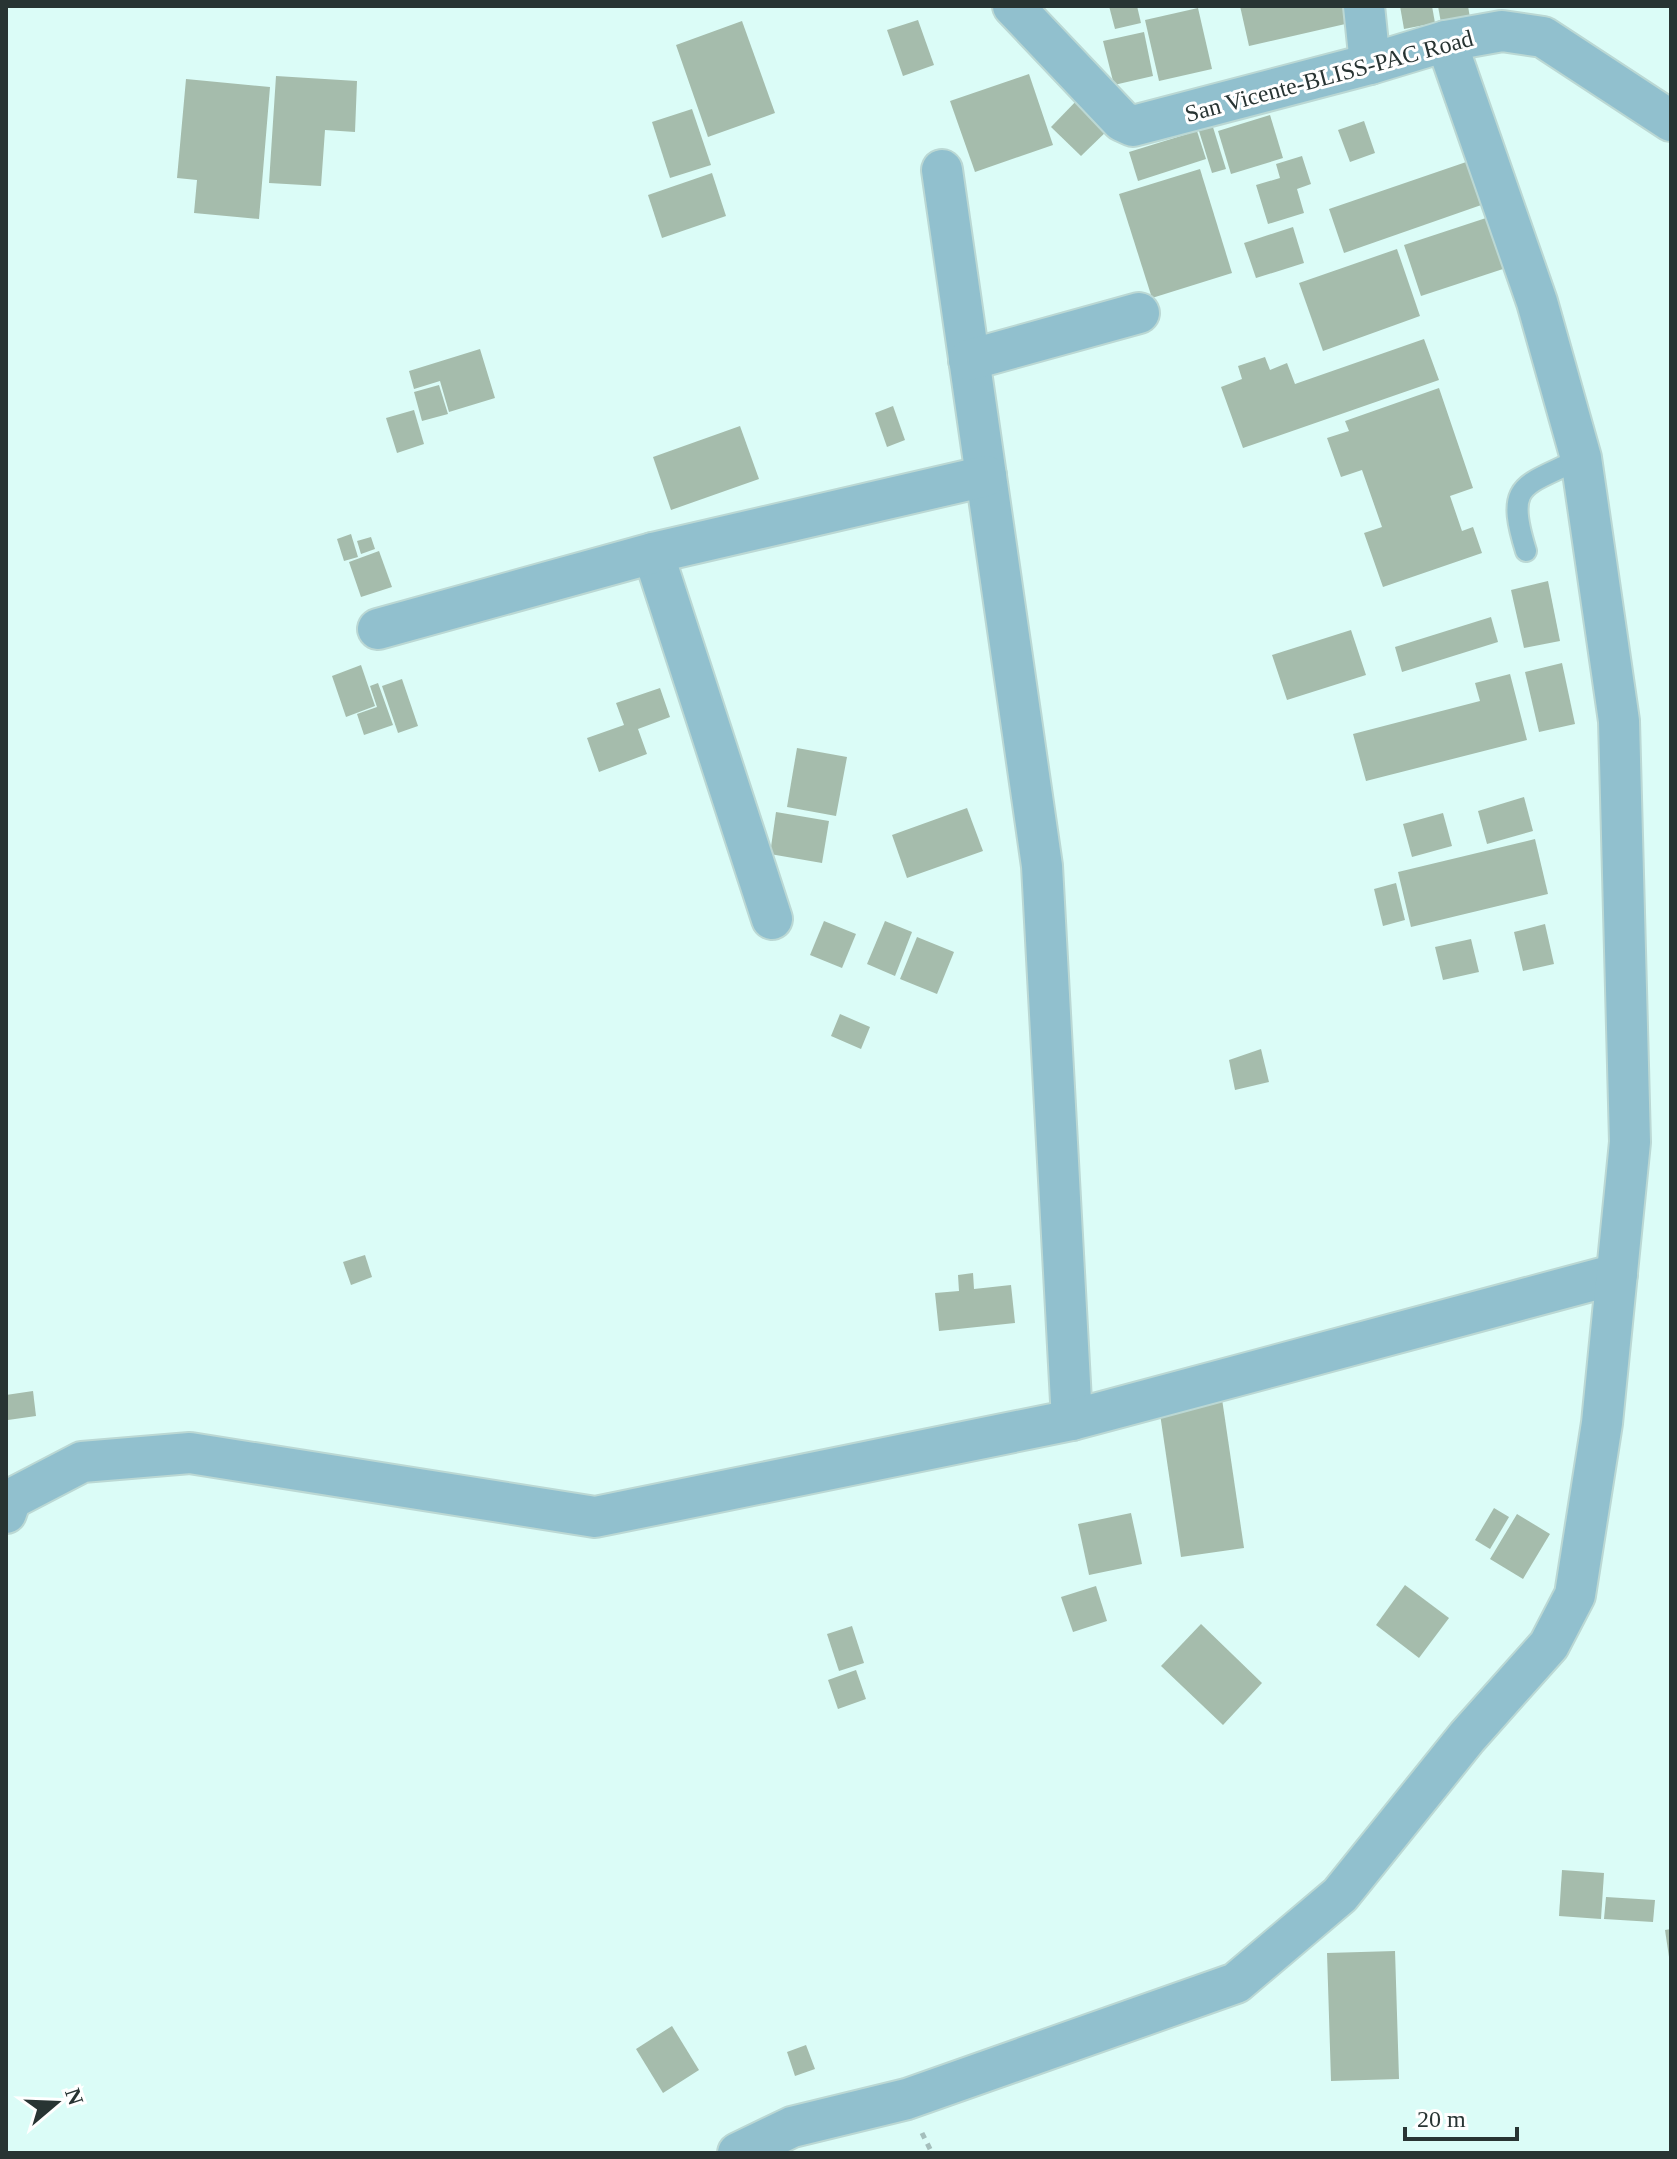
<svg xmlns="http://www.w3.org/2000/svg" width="1677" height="2159" font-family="Georgia,serif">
<rect width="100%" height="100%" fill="#dbfcf7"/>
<!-- building -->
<g fill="#a5bcac">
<polygon points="1109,6 1137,6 1141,23 1115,29"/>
<polygon points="1240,6 1350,6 1354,22 1249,46"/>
<polygon points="1400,6 1432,6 1435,23 1404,29"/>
<polygon points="1438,6 1468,6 1470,18 1441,23"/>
<polygon points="1198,8 1212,69 1159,81 1145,20"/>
<polygon points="918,20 934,65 903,76 887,30"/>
<polygon points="742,21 775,113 708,137 676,45"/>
<polygon points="1144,32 1153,76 1114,85 1103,41"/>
<polygon points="1029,74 1053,145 975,172 950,101"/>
<polygon points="276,76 357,81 355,132 325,130 321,186 269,183"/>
<polygon points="186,79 270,87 259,219 194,213 197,180 177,178"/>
<polygon points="1081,96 1111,127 1081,156 1051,127"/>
<polygon points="692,109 711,165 670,178 652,122"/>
<polygon points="1270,115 1283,158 1231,174 1218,131"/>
<polygon points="1364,121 1375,153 1350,162 1338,130"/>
<polygon points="1212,124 1226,169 1212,173 1198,128"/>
<polygon points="1197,131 1206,159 1138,181 1129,152"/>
<polygon points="1302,156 1311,184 1297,189 1304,213 1268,224 1256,185 1280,178 1276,164"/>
<polygon points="1472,160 1487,203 1344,253 1329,209"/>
<polygon points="1200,169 1232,273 1152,298 1119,194"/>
<polygon points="712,173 726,216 662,238 648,195"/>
<polygon points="1486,218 1503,269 1421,296 1404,245"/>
<polygon points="1293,227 1304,263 1256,278 1244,243"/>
<polygon points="1397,249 1420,316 1323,351 1299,283"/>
<polygon points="1424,339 1439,380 1243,448 1221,387 1242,379 1238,366 1265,357 1270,370 1287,363 1295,384"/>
<polygon points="480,349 495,398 449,412 440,381 414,389 409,371"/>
<polygon points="439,385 448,414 422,421 414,392"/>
<polygon points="1439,388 1473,488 1450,496 1462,531 1473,527 1482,553 1383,587 1364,533 1382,527 1362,470 1341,477 1327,438 1349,431 1345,421"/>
<polygon points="893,406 905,440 887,447 875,413"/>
<polygon points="414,410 424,444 397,453 386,418"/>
<polygon points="740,426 759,479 671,510 653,457"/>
<polygon points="351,534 358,557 344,561 337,539"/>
<polygon points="371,537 375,549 361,554 357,541"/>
<polygon points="379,551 392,587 361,597 349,562"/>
<polygon points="1548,581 1560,641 1524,648 1511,590"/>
<polygon points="1491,617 1498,642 1402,672 1395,647"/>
<polygon points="1351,630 1366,675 1287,700 1272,655"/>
<polygon points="1562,663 1575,724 1539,732 1525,672"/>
<polygon points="361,665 375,706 346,717 332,676"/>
<polygon points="1510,674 1527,740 1366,781 1353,734 1480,701 1475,683"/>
<polygon points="402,679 418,726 398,733 382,686"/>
<polygon points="378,683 393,725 364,735 357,714 377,707 370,686"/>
<polygon points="660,688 670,717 638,729 647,754 599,772 587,738 624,725 616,703"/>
<polygon points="797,748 847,757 836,816 787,807"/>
<polygon points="1524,797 1533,831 1487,844 1478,811"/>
<polygon points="967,808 983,851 907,878 892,835"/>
<polygon points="776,812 829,821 822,863 770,854"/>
<polygon points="1443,813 1452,846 1412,857 1403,824"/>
<polygon points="1535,839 1548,894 1411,927 1398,872"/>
<polygon points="1396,883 1405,920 1383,926 1374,889"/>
<polygon points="824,921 856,934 842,968 810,955"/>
<polygon points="885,921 912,932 895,976 867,964"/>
<polygon points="1545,924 1554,964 1523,971 1514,932"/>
<polygon points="917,937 954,952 937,994 900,979"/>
<polygon points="1471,939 1479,972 1443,980 1435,947"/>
<polygon points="840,1014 870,1027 861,1049 831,1036"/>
<polygon points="1261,1049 1269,1082 1235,1090 1229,1060"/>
<polygon points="365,1255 372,1277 351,1285 343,1262"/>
<polygon points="973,1273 974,1289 1011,1285 1015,1323 939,1331 935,1293 959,1291 958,1275"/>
<polygon points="33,1391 36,1416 8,1420 6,1395"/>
<polygon points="1222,1399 1244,1548 1181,1557 1159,1407"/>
<polygon points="1494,1508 1509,1517 1490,1549 1475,1540"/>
<polygon points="1131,1513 1142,1564 1089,1575 1078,1524"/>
<polygon points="1517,1514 1550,1534 1523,1579 1490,1559"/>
<polygon points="1405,1585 1449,1618 1419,1658 1376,1625"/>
<polygon points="1096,1586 1107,1621 1073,1632 1061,1597"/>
<polygon points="1201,1624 1262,1683 1223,1725 1161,1666"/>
<polygon points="852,1626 864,1663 839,1671 827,1634"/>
<polygon points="856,1670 866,1699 838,1709 828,1680"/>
<polygon points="1562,1870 1604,1873 1601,1919 1559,1916"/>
<polygon points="1606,1897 1655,1900 1653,1922 1604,1919"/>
<polygon points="1671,1929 1671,1957 1669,1957 1665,1930"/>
<polygon points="1395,1951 1399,2079 1331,2081 1327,1953"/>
<polygon points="672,2026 699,2070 663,2093 636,2049"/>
<polygon points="806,2045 815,2069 795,2076 787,2052"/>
</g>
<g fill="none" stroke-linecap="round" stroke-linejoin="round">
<defs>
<path id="service" d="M1526,551C1504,481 1525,487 1581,458"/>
<g id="minor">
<polyline points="1013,6 1122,121 1133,126 1370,64 1446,41 1502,31 1543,37 1671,121"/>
<polyline points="1364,6 1370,64"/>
<polyline points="942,170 1042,866 1072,1420"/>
<polyline points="969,360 1139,313"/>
<polyline points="653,553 772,919"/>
<polyline points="378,629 653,553 986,476"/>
<polyline points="6,1513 11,1499 82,1462 190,1453 595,1517 1072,1420 1617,1274"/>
<polyline points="738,2153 792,2127 907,2099 1236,1983 1340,1895 1467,1737 1549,1645 1575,1595 1602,1423 1630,1142 1619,721 1581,458 1537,302 1446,41"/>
</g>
</defs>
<!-- service casing -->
<use href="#service" stroke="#bbd8d4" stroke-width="24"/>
<!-- minor casing -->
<use href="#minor" stroke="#bbd8d4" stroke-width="44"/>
<!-- path -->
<polyline stroke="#a5bfbc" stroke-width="5" stroke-dasharray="6 6" stroke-linecap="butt" points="922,2133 932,2153"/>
<!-- service -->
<use href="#service" stroke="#91c0ce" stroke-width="20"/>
<!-- minor -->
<use href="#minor" stroke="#91c0ce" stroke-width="40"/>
</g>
<g text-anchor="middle" stroke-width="6" stroke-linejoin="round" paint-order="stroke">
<!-- street labels -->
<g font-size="24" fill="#283433" stroke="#fff">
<text transform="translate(1329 76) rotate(-15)" y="8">San Vicente-BLISS-PAC Road</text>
</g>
</g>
<!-- border -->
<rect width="1677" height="2159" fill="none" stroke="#283433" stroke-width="16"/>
<!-- north arrow -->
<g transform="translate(56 2103) rotate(71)" stroke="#ffffff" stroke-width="6" paint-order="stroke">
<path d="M0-6L14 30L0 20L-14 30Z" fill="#283433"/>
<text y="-12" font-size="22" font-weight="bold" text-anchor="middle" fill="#283433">N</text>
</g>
<!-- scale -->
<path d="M1405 2127v12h112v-12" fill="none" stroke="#283433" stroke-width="4"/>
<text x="1417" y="2127" font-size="24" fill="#283433" stroke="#ffffff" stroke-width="6" paint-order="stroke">20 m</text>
</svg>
